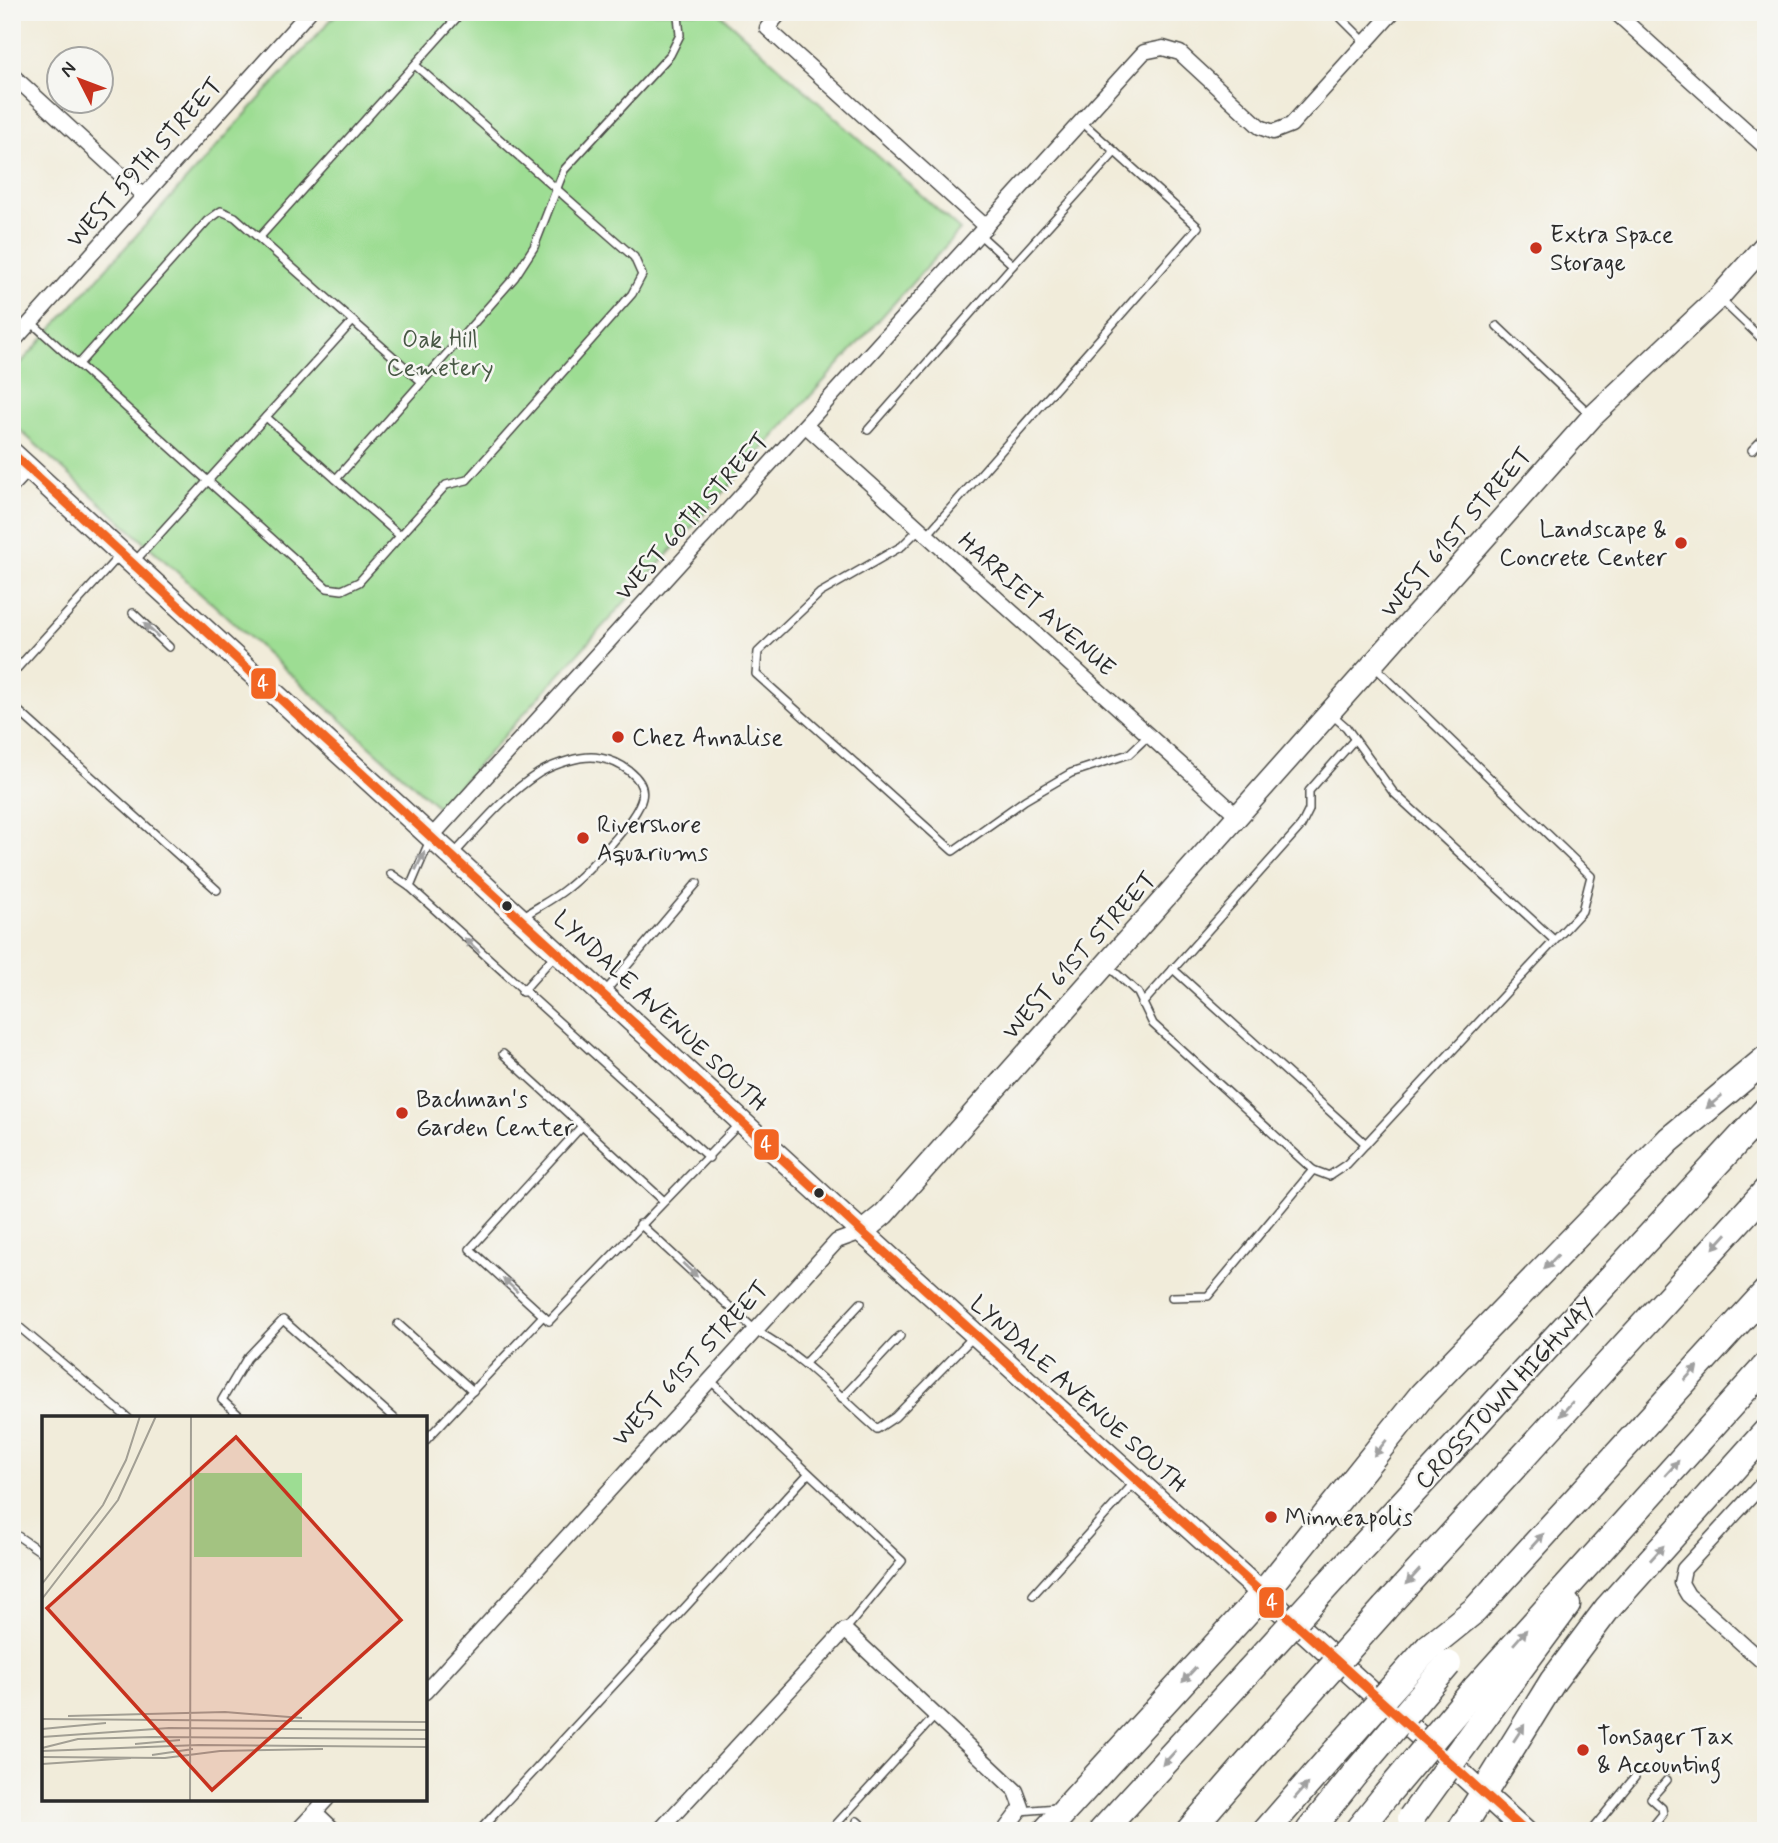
<svg xmlns="http://www.w3.org/2000/svg" width="1778" height="1843" font-family="Mynerve,sans-serif">
<rect width="100%" height="100%" fill="#f6f6f2"/>
<filter id="ink" filterUnits="userSpaceOnUse"><feTurbulence type="fractalNoise" baseFrequency=".0143" numOctaves="2"/><feDisplacementMap in="SourceGraphic" scale="14" xChannelSelector="R" yChannelSelector="G"/><feConvolveMatrix kernelMatrix="1 2 1 2 8 2 1 2 1" color-interpolation-filters="sRGB"/></filter>
<filter id="wash" filterUnits="userSpaceOnUse"><feTurbulence type="fractalNoise" baseFrequency=".00686" numOctaves="4" result="noise"/><feDisplacementMap in="SourceGraphic" scale="28" xChannelSelector="R" yChannelSelector="G"/><feGaussianBlur stdDeviation="1.57" result="paint"/><feColorMatrix in="noise" values="0 0 0 0 0 0 0 0 0 0 0 0 0 0 0 0 0 1.4 0 .05"/><feComposite in="paint" operator="in"/></filter>
<g filter="url(#wash)">
<rect width="100%" height="100%" fill="#f1ecda"/>
<!-- green -->
<polygon fill="#9ddd93" stroke="#64845f" stroke-width="2" points="338,12 718,12 960,230 439,808 12,423 12,373"/>
</g>
<g filter="url(#ink)">
<g fill="none" stroke-linecap="round" stroke-linejoin="round">
<defs>
<g id="lane">
<polyline points="1335,12 1365,42"/>
<polyline points="979,234 1013,265 1115,152"/>
<polyline points="259,238 462,12"/>
<polyline points="1719,298 1766,343"/>
<polyline points="31,322 327,588 342,590 359,582 446,485 467,480 632,294 642,275 634,257 415,65"/>
<polyline points="1497,326 1592,416"/>
<polyline points="78,365 207,221 221,211 235,217 422,382"/>
<polyline points="266,417 400,536"/>
<polyline points="868,430 1013,265"/>
<polyline points="1752,450 1766,436"/>
<polyline points="336,479 514,278 534,247 564,170 670,55 680,35 678,16 674,12"/>
<polyline points="919,529 902,546 820,593 758,652 756,674 953,851 1025,800 1071,773 1129,754 1149,735"/>
<polyline points="927,535 1198,227 1082,122"/>
<polyline points="135,561 353,321"/>
<polyline points="133,613 169,647"/>
<polyline points="12,674 119,556"/>
<polyline points="12,705 217,890"/>
<polyline points="1330,713 1346,727 1393,792 1554,940"/>
<path d="M454,854C480,826 506,794 539,773C554,764 583,754 600,758C618,761 647,777 642,798C637,820 586,873 567,888C554,899 537,907 522,917"/>
<polyline points="391,874 410,887 709,1158"/>
<polyline points="410,887 430,840"/>
<polyline points="12,890 15,892"/>
<polyline points="1107,965 1138,993 1153,1024 1313,1170 1329,1176 1347,1164 1582,911 1591,876 1375,667"/>
<polyline points="1173,969 1366,1144"/>
<polyline points="522,992 554,956"/>
<polyline points="604,993 697,883"/>
<polyline points="1142,1004 1301,826 1309,810 1309,791 1354,740"/>
<polyline points="503,1054 582,1126 470,1249 549,1321 739,1124"/>
<polyline points="582,1126 664,1201"/>
<path d="M640,1224L756,1331C802,1355 838,1395 877,1429L895,1417L975,1335"/>
<polyline points="1172,1297 1208,1296 1313,1170"/>
<polyline points="12,1321 128,1418"/>
<polyline points="398,1324 473,1391"/>
<polyline points="805,1363 861,1303"/>
<polyline points="710,1380 902,1561 845,1630"/>
<polyline points="842,1398 900,1336"/>
<polyline points="242,1418 222,1400 247,1358 283,1320 394,1418"/>
<polyline points="425,1441 543,1316"/>
<polyline points="12,1532 44,1554"/>
<polyline points="1033,1595 1135,1482"/>
<polyline points="1020,1811 1057,1808"/>
<polyline points="857,1821 868,1831"/>
<polyline points="479,1831 808,1474"/>
<polyline points="830,1831 936,1715"/>
<polyline points="1591,1831 1635,1777"/>
<polyline points="1649,1831 1663,1814 1662,1808 1651,1798 1667,1780"/>
</g>
<g id="street">
<polyline points="781,12 767,28 986,227"/>
<polyline points="1615,12 1766,148"/>
<polyline points="12,75 144,196"/>
<polyline points="12,343 309,12"/>
<polyline points="806,426 1238,816"/>
<polyline points="12,486 29,468"/>
<polyline points="432,836 1144,52 1163,48 1180,53 1260,127 1273,132 1291,125 1393,12"/>
<polyline points="1766,1480 1684,1569 1681,1583 1688,1595 1766,1665"/>
<polyline points="425,1692 837,1241 862,1232"/>
<polyline points="315,1812 335,1831"/>
<polyline points="297,1831 327,1799"/>
<polyline points="659,1831 845,1630 1016,1791 1022,1807 1004,1831"/>
</g>
<g id="secondary">
<polyline points="12,453 862,1232 1525,1831"/>
<polyline points="862,1232 884,1214 1593,416 1718,298 1766,244"/>
</g>
<g id="highway">
<polyline points="1342,1569 1766,1110"/>
<polyline points="1385,1608 1766,1191"/>
<polyline points="1429,1647 1475,1610 1766,1292"/>
<polyline points="1475,1689 1766,1366"/>
<polyline points="1493,1705 1567,1605"/>
<polyline points="1046,1831 1262,1595 1423,1394 1669,1140 1766,1059"/>
<polyline points="1102,1831 1248,1672"/>
<polyline points="1189,1831 1293,1711"/>
<polyline points="1266,1831 1336,1751"/>
<polyline points="1309,1831 1358,1770"/>
<polyline points="1357,1831 1386,1795"/>
<polyline points="1460,1831 1553,1681 1607,1609 1766,1432"/>
</g>
</defs>
<!-- lane casing -->
<use href="#lane" stroke="#494845" stroke-width="10"/>
<!-- street casing -->
<use href="#street" stroke="#494845" stroke-width="17"/>
<!-- secondary casing -->
<use href="#secondary" stroke="#494845" stroke-width="24"/>
<!-- highway casing -->
<use href="#highway" stroke="#494845" stroke-width="29"/>
<!-- lane -->
<use href="#lane" stroke="#fff" stroke-width="7"/>
<!-- street -->
<use href="#street" stroke="#fff" stroke-width="14"/>
<!-- secondary -->
<use href="#secondary" stroke="#fff" stroke-width="21"/>
<!-- highway -->
<use href="#highway" stroke="#fff" stroke-width="26"/>
<defs>
<g id="highway-bridge">
<polyline points="1248,1672 1342,1569"/>
<polyline points="1293,1711 1385,1608"/>
<polyline points="1336,1751 1429,1647"/>
<polyline points="1358,1770 1448,1664"/>
<polyline points="1386,1795 1475,1689"/>
<polyline points="1411,1818 1493,1705"/>
</g>
</defs>
<!-- highway-bridge casing -->
<use href="#highway-bridge" stroke="#494845" stroke-width="29" stroke-linecap="butt"/>
<!-- highway-bridge -->
<use href="#highway-bridge" stroke="#fff" stroke-width="26"/>
<defs>
<polyline id="bus-1" points="12,453 862,1232 1525,1831"/>
</defs>
<!-- bus-1 casing -->
<use href="#bus-1" stroke="#f6f6f2" stroke-width="14"/>
<!-- bus-1 -->
<use href="#bus-1" stroke="#f26522" stroke-width="9"/>
</g>
<!-- one-way arrows -->
<defs><path id="oneway-solid" d="M-6-.8H1V-3.2L6.5 0L1 3.2V.8H-6Z" transform="scale(1.75)"/></defs>
<g fill="#a0a0a0">
<use href="#oneway-solid" transform="translate(151 630) rotate(-137)"/>
<use href="#oneway-solid" transform="translate(420 861) rotate(-64)"/>
<use href="#oneway-solid" transform="translate(472 945) rotate(-137)"/>
<use href="#oneway-solid" transform="translate(1714 1102) rotate(140)"/>
<use href="#oneway-solid" transform="translate(1720 1241) rotate(132)"/>
<use href="#oneway-solid" transform="translate(1551 1262) rotate(134)"/>
<use href="#oneway-solid" transform="translate(690 1270) rotate(43)"/>
<use href="#oneway-solid" transform="translate(510 1285) rotate(-137)"/>
<use href="#oneway-solid" transform="translate(1691 1373) rotate(-48)"/>
<use href="#oneway-solid" transform="translate(1566 1409) rotate(132)"/>
<use href="#oneway-solid" transform="translate(1380 1448) rotate(129)"/>
<use href="#oneway-solid" transform="translate(1672 1468) rotate(-48)"/>
<use href="#oneway-solid" transform="translate(1537 1541) rotate(-48)"/>
<use href="#oneway-solid" transform="translate(1657 1553) rotate(-48)"/>
<use href="#oneway-solid" transform="translate(1413 1577) rotate(132)"/>
<use href="#oneway-solid" transform="translate(1520 1637) rotate(-49)"/>
<use href="#oneway-solid" transform="translate(1189 1675) rotate(133)"/>
<use href="#oneway-solid" transform="translate(1519 1733) rotate(-57)"/>
<use href="#oneway-solid" transform="translate(1169 1758) rotate(133)"/>
<use href="#oneway-solid" transform="translate(1301 1791) rotate(-49)"/>
</g>
</g>
<!-- markers -->
<g fill="#c8321e" stroke="#f6f6f2" stroke-width="2.5">
<circle cx="1536" cy="248" r="7"/>
<circle cx="1681" cy="543" r="7"/>
<circle cx="618" cy="737" r="7"/>
<circle cx="583" cy="838" r="7"/>
<circle cx="402" cy="1113" r="7"/>
<circle cx="1271" cy="1517" r="7"/>
<circle cx="1583" cy="1750" r="7"/>
</g>
<g fill="#2b2b2b" stroke="#f6f6f2" stroke-width="2.5">
<circle cx="507" cy="906" r="6"/>
<circle cx="819" cy="1193" r="6"/>
</g>
<g text-anchor="middle" stroke-width="5" stroke-linejoin="round" paint-order="stroke">
<!-- street labels -->
<g font-size="24" fill="#2b2b2b" stroke="#f6f6f2">
<text transform="translate(144 162) rotate(-48)" y="8">WEST 59TH STREET</text>
<text transform="translate(692 516) rotate(-48)" y="8">WEST 60TH STREET</text>
<text transform="translate(1456 532) rotate(-49)" y="8">WEST 61ST STREET</text>
<text transform="translate(1037 604) rotate(42)" y="8">HARRIET AVENUE</text>
<text transform="translate(1079 955) rotate(-48)" y="8">WEST 61ST STREET</text>
<text transform="translate(661 1011) rotate(43)" y="8">LYNDALE AVENUE SOUTH</text>
<text transform="translate(690 1363) rotate(-47)" y="8">WEST 61ST STREET</text>
<text transform="translate(1505 1393) rotate(-47)" y="8">CROSSTOWN HIGHWAY</text>
<text transform="translate(1079 1394) rotate(42)" y="8">LYNDALE AVENUE SOUTH</text>
</g>
<!-- poi labels -->
<g font-size="24" fill="#2b2b2b" stroke="#f6f6f2" text-anchor="start">
<text x="1550" y="242">Extra Space<tspan x="1550" dy="28">Storage</tspan></text>
<text x="1667" y="537" text-anchor="end">Landscape &amp;<tspan x="1667" dy="28">Concrete Center</tspan></text>
<text x="632" y="745">Chez Annalise</text>
<text x="597" y="832">Rivershore<tspan x="597" dy="28">Aquariums</tspan></text>
<text x="416" y="1107">Bachman's<tspan x="416" dy="28">Garden Center</tspan></text>
<text x="1285" y="1525">Minneapolis</text>
<text x="1597" y="1744">Tonsager Tax<tspan x="1597" dy="28">&amp; Accounting</tspan></text>
</g>
<!-- park labels -->
<g font-size="24" fill="#485845" stroke="#f6f6f2">
<text x="440" y="347">Oak Hill<tspan x="440" dy="28">Cemetery</tspan></text>
</g>
</g>
<!-- overview -->
<g transform="translate(42 1416)">
<rect width="385" height="385" fill="#f1ecda"/>
<path d="M152,57H260V141H152Z" fill="#9ddd93"/>
<path fill="none" stroke="#a29f94" stroke-width="2" d="M0,168L61,89L84,44L98,0M0,183L76,84L114,0M26,300L183,296L260,302M0,303L385,306M0,313L64,307M0,321L127,312L385,314M93,328L138,324M0,332L36,323L110,321L385,323M0,335L157,329L385,331M110,339L151,333M0,341L123,342L178,335L281,333M0,348L89,342M148,385L149,0"/>
<path fill="#c8321e" fill-opacity="0.15" stroke="#c8321e" stroke-width="3.5" d="M194,21L359,204L170,374L5,192Z"/>
<rect width="385" height="385" fill="none" stroke="#2b2b2b" stroke-width="3.5"/>
</g>
<g stroke="#f6f6f2" stroke-width="2.5">
<rect x="250" y="667" width="27" height="33" rx="7" fill="#f26522"/>
<rect x="753" y="1128" width="27" height="33" rx="7" fill="#f26522"/>
<rect x="1258" y="1586" width="27" height="33" rx="7" fill="#f26522"/>
</g>
<g font-size="19" text-anchor="middle" font-weight="bold" fill="#fff">
<text x="263" y="690">4</text>
<text x="766" y="1151">4</text>
<text x="1272" y="1609">4</text>
</g>
<!-- margin -->
<rect width="1778" height="1843" fill="none" stroke="#f6f6f2" stroke-width="42"/>
<!-- north arrow -->
<g transform="translate(80 80) rotate(312)"><circle r="33" fill="#f6f6f2" stroke="#a5a5a2" stroke-width="2"/>
<path d="M0-5L12 26L0 18L-12 26Z" fill="#c8321e"/>
<text y="-10" font-size="19" font-weight="bold" text-anchor="middle" fill="#2b2b2b">N</text>
</g>
</svg>
